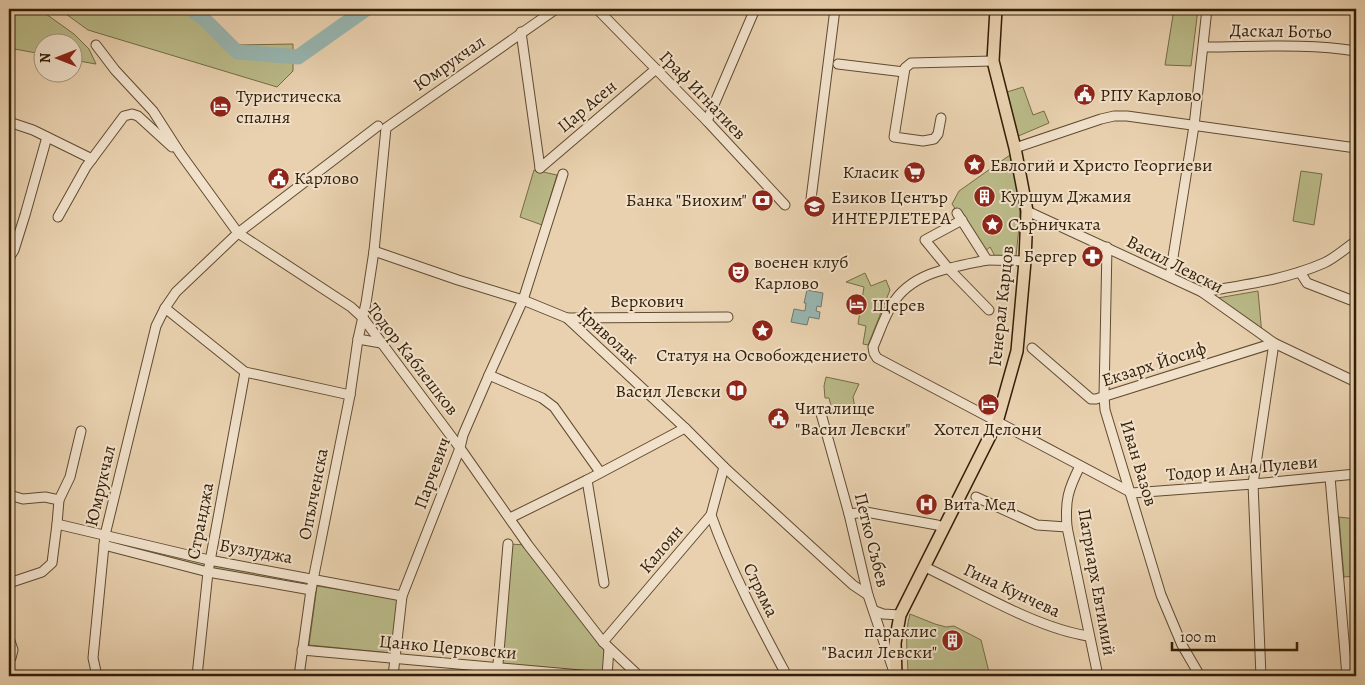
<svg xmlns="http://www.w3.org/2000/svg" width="1365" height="685" font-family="Alegreya,serif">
<rect width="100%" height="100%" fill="#e9d1af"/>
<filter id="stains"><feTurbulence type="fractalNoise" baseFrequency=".004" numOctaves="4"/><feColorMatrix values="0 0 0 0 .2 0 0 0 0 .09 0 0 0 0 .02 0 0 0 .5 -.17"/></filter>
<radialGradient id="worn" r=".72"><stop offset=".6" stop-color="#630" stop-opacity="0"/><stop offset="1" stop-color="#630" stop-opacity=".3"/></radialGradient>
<!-- green -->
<g fill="#baba88" stroke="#766c47">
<polygon points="9,9 39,9 74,34 89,49 96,64 73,60 72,42 42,42 42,54 9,48"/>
<polygon points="59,9 203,9 237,45 293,44 293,71 277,87 88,30"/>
<polygon points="1174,9 1198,9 1191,66 1165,65"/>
<polygon points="1023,87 1033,115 1044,111 1049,123 1016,137 1004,93"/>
<polygon points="1010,155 1019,197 1020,216 1016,257 996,258 990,247 984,252 952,204 959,191"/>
<polygon points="534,170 557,175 542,225 520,217"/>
<polygon points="1301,171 1322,174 1314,225 1293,221"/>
<polygon points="865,273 871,286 886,280 890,290 868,345 863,344 866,326 858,324 864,287 846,282"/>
<polygon points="1258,291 1262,335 1212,299"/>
<polygon points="826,377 859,384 853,397 855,408 833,414 829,398 825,398 824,386"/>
<polygon points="1339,517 1356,519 1356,576 1344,577"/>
<polygon points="105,535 313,578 311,590 104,545"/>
<polygon points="508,544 528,545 609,648 607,676 497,668"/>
<polygon points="317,586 398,599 391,653 309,645"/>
<path d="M910,614L935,624L946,627L954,626L981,640L990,676H908C908,655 904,635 910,614Z"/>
</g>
<!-- water -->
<polygon fill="#98b6b1" stroke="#70796d" points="807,290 823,293 821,307 817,306 816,311 820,312 819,319 809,317 807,325 791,322 794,309 805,311 806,303 804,303"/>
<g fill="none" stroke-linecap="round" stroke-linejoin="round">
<!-- river -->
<polyline stroke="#98b6b1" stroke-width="15" points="191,9 204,19 237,52 298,57 366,9"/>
<defs>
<g id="minor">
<polyline points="597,9 707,121 785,205"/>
<polyline points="521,32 540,168"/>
<polyline points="96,45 115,70 153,111 180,153 238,233 351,307 363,318 460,448 528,545 603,642 639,676"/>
<path d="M1204,47C1255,47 1306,43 1356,51"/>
<polyline points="838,64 904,72"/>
<polyline points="941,118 938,134 934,139 923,141 894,137 905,68 911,63 993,61"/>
<polyline points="707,121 755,9"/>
<polyline points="9,122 33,130 92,159"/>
<polyline points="1015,148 1101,119 1114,116 1127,116 1356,148"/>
<polyline points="540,168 656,69"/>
<polyline points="811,199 835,9"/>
<polyline points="1027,211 1202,292 1274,343 1356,382"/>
<polyline points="957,213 987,260 1025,261"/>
<polyline points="58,217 86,167 124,116 132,114 138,116 172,147"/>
<polyline points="962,220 925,240 948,268 989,310"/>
<polyline points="1107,247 1104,396 1105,410 1161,595 1182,645 1200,676"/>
<polyline points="374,251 458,280 523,300 567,318 685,428 724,467 853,585 868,595"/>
<polyline points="9,258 14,250 25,215 47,137"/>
<path d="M987,260C953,267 911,272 892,305C884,317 879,334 873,347L874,353L877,358L1132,493L1253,484L1356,474"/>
<polyline points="1300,272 1307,283 1356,302"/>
<polyline points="1170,276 1194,126 1207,9"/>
<path d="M1202,292C1243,285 1285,280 1324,263C1335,258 1346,248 1356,241"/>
<polyline points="165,308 245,372 350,395"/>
<polyline points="567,318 728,317"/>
<polyline points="358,339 381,343"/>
<polyline points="1032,348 1091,399 1096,399 1274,343 1253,484 1261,676"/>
<polyline points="489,375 542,398 554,407 600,472"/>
<polyline points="820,410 849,514 868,595 893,669"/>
<path d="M1080,466C1068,490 1065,500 1067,527L1098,676"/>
<polyline points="1330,477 1347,676"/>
<polyline points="587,480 604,583"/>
<polyline points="9,495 23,499 45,497 59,500"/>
<polyline points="976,497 1037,525 1067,527"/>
<polyline points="849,514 866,512 937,525 944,528"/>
<path d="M711,515C731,571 759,624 787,676"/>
<polyline points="510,518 587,480 685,428"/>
<polyline points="57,524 59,500 70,477 81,431"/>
<polyline points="104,545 208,572 311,590"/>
<path d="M925,567C974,590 1036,628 1088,636"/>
<polyline points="9,583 42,572 52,563 57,524 209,560 402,596"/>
<polyline points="875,611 883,614 900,615"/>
<polyline points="9,638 13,650 11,658 9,659"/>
<polyline points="603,642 711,515 724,467"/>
<polyline points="302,650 592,676"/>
<polyline points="97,676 93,658 105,535 156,326 165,308 176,292 238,233 378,126"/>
<polyline points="197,676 208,572 245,372"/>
<polyline points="299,676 311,590 350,395 358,339 366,303 374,251 386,128 556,9"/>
<polyline points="393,676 402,596 460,448 463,435 489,375 523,300 563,174"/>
<polyline points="497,676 508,544"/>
<polyline points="607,676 609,648"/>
</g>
<polyline id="major" points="896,676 895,643 900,615 997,422 1017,351 1025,261 1027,211 1015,148 993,61 996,9"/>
</defs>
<!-- minor casing -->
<use href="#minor" stroke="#604b30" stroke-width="11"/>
<!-- major casing -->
<use href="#major" stroke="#331e06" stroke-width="14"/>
<!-- minor -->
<use href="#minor" stroke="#f1e1cb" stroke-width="9"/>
<!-- major -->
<use href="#major" stroke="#e9d1af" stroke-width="11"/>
</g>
<!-- icons -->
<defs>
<symbol id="civic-disc" viewBox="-11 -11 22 22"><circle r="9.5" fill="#8f2418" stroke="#f1e1cb"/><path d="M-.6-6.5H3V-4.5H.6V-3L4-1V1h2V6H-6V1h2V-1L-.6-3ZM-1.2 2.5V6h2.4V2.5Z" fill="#fff"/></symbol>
<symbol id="hotel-disc" viewBox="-11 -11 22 22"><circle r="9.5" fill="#8f2418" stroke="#f1e1cb"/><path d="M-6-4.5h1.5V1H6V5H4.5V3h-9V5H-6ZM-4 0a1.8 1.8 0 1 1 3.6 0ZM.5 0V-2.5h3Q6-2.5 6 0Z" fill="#fff"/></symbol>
<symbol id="sight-disc" viewBox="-11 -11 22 22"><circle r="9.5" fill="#8f2418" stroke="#f1e1cb"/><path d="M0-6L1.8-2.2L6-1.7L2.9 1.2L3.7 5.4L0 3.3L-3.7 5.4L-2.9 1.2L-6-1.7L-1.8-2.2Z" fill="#fff"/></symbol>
<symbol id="supermarket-disc" viewBox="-11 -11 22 22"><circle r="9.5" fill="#8f2418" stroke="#f1e1cb"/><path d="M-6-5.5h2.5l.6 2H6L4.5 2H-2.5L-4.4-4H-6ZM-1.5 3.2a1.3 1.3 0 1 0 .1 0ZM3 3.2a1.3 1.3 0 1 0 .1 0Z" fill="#fff"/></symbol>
<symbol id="building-disc" viewBox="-11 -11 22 22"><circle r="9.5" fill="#8f2418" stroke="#f1e1cb"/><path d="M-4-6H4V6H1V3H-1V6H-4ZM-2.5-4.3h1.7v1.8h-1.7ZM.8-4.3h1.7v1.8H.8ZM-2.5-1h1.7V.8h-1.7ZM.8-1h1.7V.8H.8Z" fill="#fff"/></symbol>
<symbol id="bank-disc" viewBox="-11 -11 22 22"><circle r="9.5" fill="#8f2418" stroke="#f1e1cb"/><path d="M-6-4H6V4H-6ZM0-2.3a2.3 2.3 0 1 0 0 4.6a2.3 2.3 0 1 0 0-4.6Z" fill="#fff"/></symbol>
<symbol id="school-disc" viewBox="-11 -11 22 22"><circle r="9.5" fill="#8f2418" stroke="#f1e1cb"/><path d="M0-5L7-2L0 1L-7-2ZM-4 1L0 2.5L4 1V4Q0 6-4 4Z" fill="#fff"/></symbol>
<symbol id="pharmacy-disc" viewBox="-11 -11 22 22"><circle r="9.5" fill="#8f2418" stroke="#f1e1cb"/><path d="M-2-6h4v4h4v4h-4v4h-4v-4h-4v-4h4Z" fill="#fff"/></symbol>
<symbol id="theatre-disc" viewBox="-11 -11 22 22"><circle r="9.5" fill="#8f2418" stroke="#f1e1cb"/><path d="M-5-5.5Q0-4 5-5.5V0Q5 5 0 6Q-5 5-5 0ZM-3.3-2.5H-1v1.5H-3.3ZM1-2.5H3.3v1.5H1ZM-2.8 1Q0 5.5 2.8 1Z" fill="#fff"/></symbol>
<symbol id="library-disc" viewBox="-11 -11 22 22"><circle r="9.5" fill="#8f2418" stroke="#f1e1cb"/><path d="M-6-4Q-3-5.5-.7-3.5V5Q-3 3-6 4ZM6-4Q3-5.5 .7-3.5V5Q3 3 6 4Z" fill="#fff"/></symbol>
<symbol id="hospital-disc" viewBox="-11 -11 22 22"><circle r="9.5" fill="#8f2418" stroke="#f1e1cb"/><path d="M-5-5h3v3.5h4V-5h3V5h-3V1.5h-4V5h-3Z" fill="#fff"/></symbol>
</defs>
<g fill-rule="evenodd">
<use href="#civic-disc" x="1072" y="82" width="25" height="25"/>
<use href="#hotel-disc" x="208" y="94" width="25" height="25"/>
<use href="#sight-disc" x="962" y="152" width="25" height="25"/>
<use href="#supermarket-disc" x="902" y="160" width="25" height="25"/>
<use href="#civic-disc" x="266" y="166" width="25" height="25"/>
<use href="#building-disc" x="972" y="184" width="25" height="25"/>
<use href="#bank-disc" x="750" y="188" width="25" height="25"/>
<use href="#school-disc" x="802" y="194" width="25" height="25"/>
<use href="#sight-disc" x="980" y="212" width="25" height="25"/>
<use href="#pharmacy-disc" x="1080" y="244" width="25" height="25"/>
<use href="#theatre-disc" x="726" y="260" width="25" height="25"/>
<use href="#hotel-disc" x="844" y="292" width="25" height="25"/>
<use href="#sight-disc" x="750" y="318" width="25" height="25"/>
<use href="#library-disc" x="724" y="378" width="25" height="25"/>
<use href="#hotel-disc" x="976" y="392" width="25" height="25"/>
<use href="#civic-disc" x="766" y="406" width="25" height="25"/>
<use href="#hospital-disc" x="914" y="492" width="25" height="25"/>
<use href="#building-disc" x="940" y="628" width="25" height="25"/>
</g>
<g text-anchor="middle" stroke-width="4" stroke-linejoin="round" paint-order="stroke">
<!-- street labels -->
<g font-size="18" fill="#331e06" stroke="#f1e1cb">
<text transform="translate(1281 31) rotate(1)" y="6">Даскал Ботьо</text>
<text transform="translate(449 63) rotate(-35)" y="6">Юмрукчал</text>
<text transform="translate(703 95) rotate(46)" y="6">Граф Игнатиев</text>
<text transform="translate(587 106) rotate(-40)" y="6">Цар Асен</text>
<text transform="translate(1175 264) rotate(27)" y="6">Васил Левски</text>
<text x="647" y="307">Веркович</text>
<text transform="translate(1001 306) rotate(-84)" y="6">Генерал Карцов</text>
<text transform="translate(608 335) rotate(42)" y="6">Криволак</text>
<text transform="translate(413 359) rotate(52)" y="6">Тодор Каблешков</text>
<text transform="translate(1154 364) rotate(-18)" y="6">Екзарх Йосиф</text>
<text transform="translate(1139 463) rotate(73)" y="6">Иван Вазов</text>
<text transform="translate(1242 468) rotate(-5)" y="6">Тодор и Ана Пулеви</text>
<text transform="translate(432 473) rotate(-70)" y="6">Парчевич</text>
<text transform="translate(100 486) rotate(-77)" y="6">Юмрукчал</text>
<text transform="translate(313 494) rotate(-79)" y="6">Опълченска</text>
<text transform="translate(200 521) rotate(-79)" y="6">Странджа</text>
<text transform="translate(872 540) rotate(76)" y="6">Петко Събев</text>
<text transform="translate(661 549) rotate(-50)" y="6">Калоян</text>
<text transform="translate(256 551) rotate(10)" y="6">Бузлуджа</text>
<text transform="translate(1097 582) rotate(80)" y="6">Патриарх Евтимий</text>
<text transform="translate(761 590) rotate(64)" y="6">Стряма</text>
<text transform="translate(1012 590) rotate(25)" y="6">Гина Кунчева</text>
<text transform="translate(448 647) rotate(5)" y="6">Цанко Церковски</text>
</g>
<!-- poi labels -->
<g font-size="18" fill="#331e06" stroke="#f1e1cb" text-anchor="start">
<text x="1100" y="101">РПУ Карлово</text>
<text x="236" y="102">Туристическа<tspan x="236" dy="21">спалня</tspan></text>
<text x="990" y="171">Евлогий и Христо Георгиеви</text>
<text x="899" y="178" text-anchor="end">Класик</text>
<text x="294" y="184">Карлово</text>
<text x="1000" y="202">Куршум Джамия</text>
<text x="831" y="203">Езиков Център<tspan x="831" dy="21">ИНТЕРЛЕТЕРА</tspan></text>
<text x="747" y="206" text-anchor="end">Банка "Биохим"</text>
<text x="1008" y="230">Сърничката</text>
<text x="1077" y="262" text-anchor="end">Бергер</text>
<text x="754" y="268">военен клуб<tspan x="754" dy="21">Карлово</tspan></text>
<text x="872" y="311">Щерев</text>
<text x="762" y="361" text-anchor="middle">Статуя на Освобождението</text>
<text x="721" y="397" text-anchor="end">Васил Левски</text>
<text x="795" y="414">Читалище<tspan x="795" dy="21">"Васил Левски"</tspan></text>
<text x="988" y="435" text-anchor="middle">Хотел Делони</text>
<text x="943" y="510">Вита Мед</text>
<text x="937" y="637" text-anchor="end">параклис<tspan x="937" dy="21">"Васил Левски"</tspan></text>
</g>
</g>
<!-- margin -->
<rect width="1365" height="685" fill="none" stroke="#e9d1af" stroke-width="30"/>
<rect x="10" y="10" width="1345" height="665" fill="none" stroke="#331e06" stroke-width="2.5"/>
<rect x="15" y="15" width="1335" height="655" fill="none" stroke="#331e06"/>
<!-- north arrow -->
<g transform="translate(58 58) rotate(270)"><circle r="24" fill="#f1e1cb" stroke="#a5937c"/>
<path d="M0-4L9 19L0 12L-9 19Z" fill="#8f2418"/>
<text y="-8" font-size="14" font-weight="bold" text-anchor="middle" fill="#331e06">N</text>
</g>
<!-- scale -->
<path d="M1172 642v8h125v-8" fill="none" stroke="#331e06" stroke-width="2.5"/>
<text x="1180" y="642" font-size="15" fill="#331e06" stroke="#f1e1cb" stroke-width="4" paint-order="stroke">100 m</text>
<rect width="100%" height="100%" filter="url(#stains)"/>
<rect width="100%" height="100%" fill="url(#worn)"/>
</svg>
